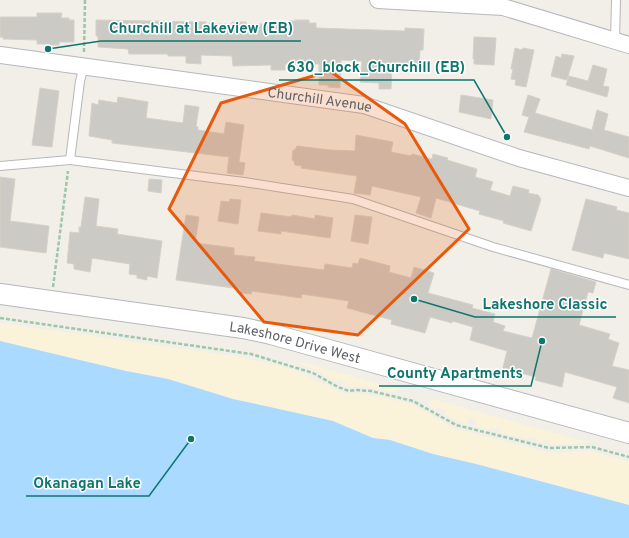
<svg xmlns="http://www.w3.org/2000/svg" width="629" height="538" font-family="Overpass,sans-serif">
<rect width="100%" height="100%" fill="#f1efe8"/>
<!-- sand -->
<g fill="#fbf3d9">
<polygon points="0,323 233,356 284,367 305,375 342,393 350,394 359,393 412,404 451,427 460,430 550,453 591,451 629,462 629,505 476,464 433,454 390,440 373,438 332,421 233,399 168,379 126,371 0,341"/>
<polygon points="302,362 386,386 400,389 392,392 369,387 346,386 347,383 338,379 337,382 317,370 300,364"/>
<polygon points="432,399 590,443 570,444 549,444 549,440 543,439 541,442 537,441 537,439 528,437 527,439 500,432 500,429 491,427 490,430 475,426 476,420 468,418 467,424 456,420 445,414 447,411 438,407 436,409 428,405"/>
</g>
<!-- water -->
<polygon fill="#aadaff" points="0,341 126,371 168,379 233,399 333,421 373,438 390,440 433,454 476,464 629,505 629,538 0,538"/>
<!-- building -->
<g fill="#cccac5" stroke="#d6d1c6">
<polygon points="37,13 62,13 61,18 69,18 69,20 74,20 74,42 59,42 59,45 47,45 47,44 37,44 37,40 3,39 3,37 0,37 0,17 37,17"/>
<polygon points="96,20 206,22 206,24 232,24 232,22 246,22 246,24 288,24 288,21 296,21 295,20 309,20 309,23 316,23 316,28 405,31 405,28 424,29 423,50 420,50 419,66 392,65 391,89 379,89 379,83 360,82 362,61 341,60 340,88 328,87 328,85 319,85 319,64 285,64 285,70 271,70 271,65 233,66 232,56 201,55 201,64 186,63 186,56 168,56 168,54 129,54 128,49 98,47 98,36 96,36"/>
<polygon points="474,37 496,38 494,65 474,64 474,59 473,59"/>
<polygon points="515,48 522,50 523,48 534,50 526,87 515,85 516,80 511,79 513,69 511,69"/>
<polygon points="562,54 574,56 567,80 551,76 556,56 561,58"/>
<polygon points="593,65 607,69 603,86 609,87 607,97 566,85 569,76 588,81"/>
<polygon points="40,88 59,91 52,147 32,145"/>
<polygon points="461,95 493,100 491,119 459,112"/>
<polygon points="528,95 540,99 535,113 592,130 597,110 608,114 604,130 629,137 629,158 590,146 589,149 578,146 524,132 529,117 522,115"/>
<polygon points="118,97 148,102 146,118 183,123 185,105 199,107 196,126 198,127 198,130 224,134 226,122 244,125 239,162 245,163 243,175 227,173 229,157 112,143 112,140 89,136 92,103 98,105 99,100 117,103"/>
<polygon points="356,135 393,142 391,152 411,156 412,154 432,159 433,154 448,158 447,160 477,169 475,177 493,182 490,190 510,196 513,186 529,190 528,193 538,195 541,199 531,231 503,223 504,221 479,214 480,211 436,198 431,218 416,213 421,197 372,186 370,195 354,193 357,176 301,168 302,166 295,165 294,161 292,160 293,150 295,150 297,146 330,150 355,151"/>
<polygon points="0,177 15,179 10,221 49,226 46,253 0,247"/>
<polygon points="149,179 162,180 161,193 148,191"/>
<polygon points="85,197 99,199 96,226 118,229 117,234 162,241 157,278 147,276 147,280 137,278 137,275 129,274 130,264 92,258 90,272 74,269 74,264 67,263 70,232 79,233 79,227 81,227"/>
<polygon points="230,199 241,200 238,224 218,221 221,201 229,202"/>
<polygon points="586,199 617,207 616,210 629,213 629,259 604,253 603,258 572,250"/>
<polygon points="261,213 291,217 292,215 315,219 315,215 333,218 330,238 281,231 281,234 258,231"/>
<polygon points="186,215 199,217 195,243 234,248 234,255 255,257 254,261 324,270 325,264 352,268 353,263 358,264 360,258 390,266 389,272 411,278 414,267 434,273 428,293 473,305 472,308 495,314 493,322 505,326 503,331 532,338 551,269 596,282 593,293 588,292 579,325 610,334 608,339 619,343 612,366 629,370 629,403 613,398 617,387 565,372 562,387 535,380 536,377 513,371 512,373 502,371 507,351 470,340 473,327 452,321 452,323 430,317 425,333 391,324 392,320 347,308 349,301 302,294 301,298 252,291 251,294 240,293 240,289 176,280"/>
<polygon points="355,215 372,217 368,244 351,241"/>
</g>
<g fill="none" stroke-linecap="round" stroke-linejoin="round">
<defs>
<g id="service">
<polyline points="615,41 616,0"/>
<polyline points="84,67 80,81 70,160 244,182 353,199 493,247 629,285"/>
<polyline points="0,166 70,160"/>
</g>
<g id="minor">
<polyline points="378,0 503,7 629,45"/>
<path id="s1" d="M0,55L364,105L519,158L629,188"/>
</g>
<g id="tertiary">
<path id="s2" d="M0,294L243,328L271,334L629,433"/>
</g>
</defs>
<!-- service casing -->
<use href="#service" stroke="#b5b8bc" stroke-width="10"/>
<!-- minor casing -->
<use href="#minor" stroke="#b5b8bc" stroke-width="18"/>
<!-- tertiary casing -->
<use href="#tertiary" stroke="#b5b8bc" stroke-width="22"/>
<!-- path -->
<g stroke="#9cc7a9" stroke-width="2.5" stroke-dasharray="4 2" stroke-linecap="butt">
<polyline points="84,52 85,0"/>
<polyline points="53,287 68,171"/>
<polyline points="0,318 251,354 313,373 338,387 349,391 356,390 371,391 413,401 456,425 549,448 592,447 629,457"/>
</g>
<!-- service -->
<use href="#service" stroke="#fff" stroke-width="8"/>
<!-- minor -->
<use href="#minor" stroke="#fff" stroke-width="16"/>
<!-- tertiary -->
<use href="#tertiary" stroke="#fff" stroke-width="20"/>
</g>
<!-- marked area -->
<path fill="#e8590c" fill-opacity="0.2" stroke="#e8590c" stroke-width="3" stroke-linejoin="round" d="M330,71L405,124L469,229L358,335L264,322L169,209L221,103Z"/>
<g text-anchor="middle" stroke-width="3" stroke-linejoin="round" paint-order="stroke">
<!-- street labels -->
<g font-size="14" fill="#5f6368" stroke="#fff">
<text dy="5" stroke="none"><textPath href="#s1" startOffset="323">Churchill Avenue</textPath></text>
<text dy="5" stroke="none"><textPath href="#s2" startOffset="299">Lakeshore Drive West</textPath></text>
</g>
</g>
<!-- callouts -->
<path fill="none" stroke="#0f766e" stroke-width="1.5" d="M48 49L101 41H301M507 137L474 80H279M414 299L475 317H616M542 341L531 386H379M191 439L149 496H26"/>
<g fill="#0f766e" stroke="#fff" stroke-width="1.5">
<circle cx="48" cy="49" r="4"/>
<circle cx="507" cy="137" r="4"/>
<circle cx="414" cy="299" r="4"/>
<circle cx="542" cy="341" r="4"/>
<circle cx="191" cy="439" r="4"/>
</g>
<g font-size="15" text-anchor="middle" font-weight="bold" fill="#0f766e" stroke="#fff" stroke-width="3" stroke-linejoin="round" paint-order="stroke">
<text x="201" y="33">Churchill at Lakeview (EB)</text>
<text x="376" y="72">630_block_Churchill (EB)</text>
<text x="545" y="309">Lakeshore Classic</text>
<text x="455" y="378">County Apartments</text>
<text x="87" y="488">Okanagan Lake</text>
</g>
</svg>
